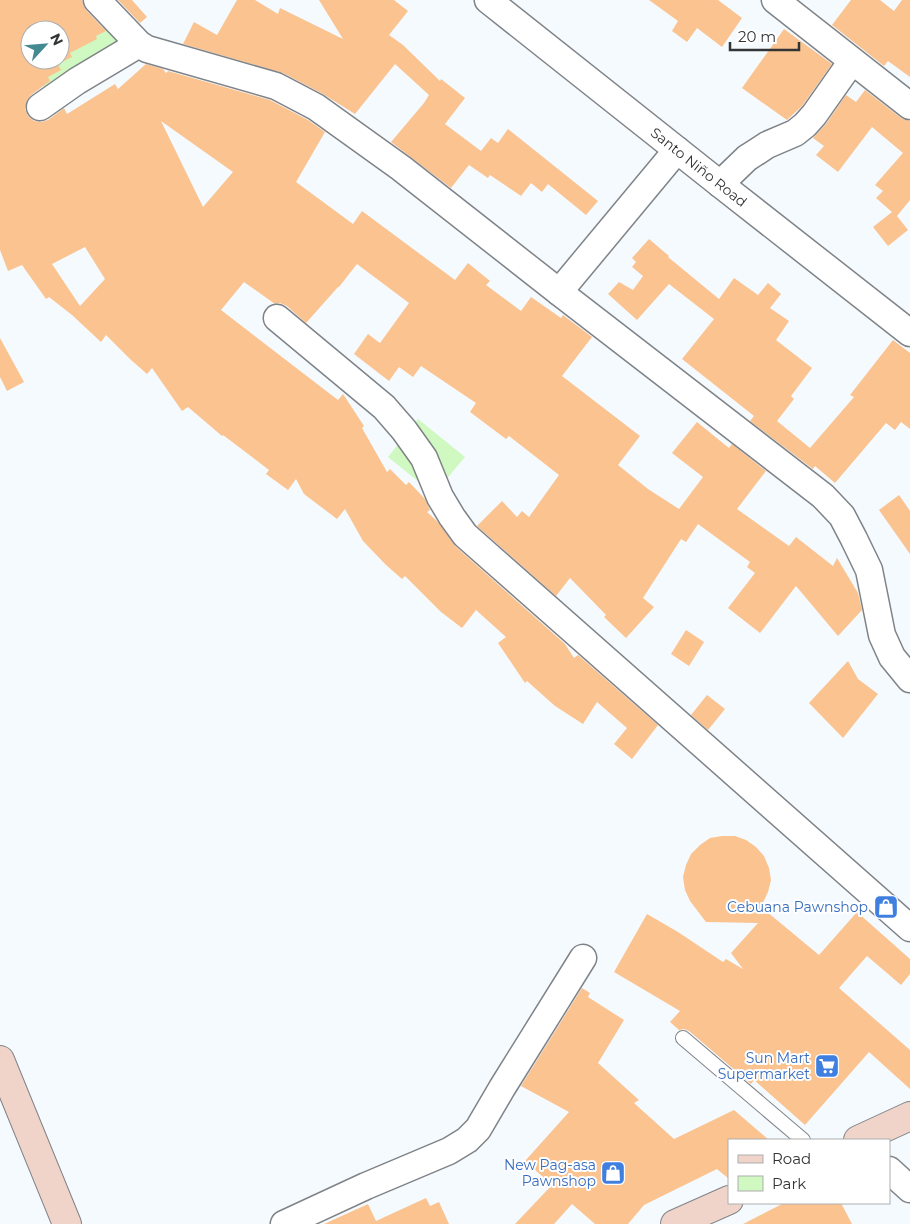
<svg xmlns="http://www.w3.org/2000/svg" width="910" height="1224" font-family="Montserrat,sans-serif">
<rect width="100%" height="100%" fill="#f5faff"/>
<!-- green -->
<g fill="#cff9c1">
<polygon points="109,23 129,55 54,103 34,71 60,60 60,55"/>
<polygon points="418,419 465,457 434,494 388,457"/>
</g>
<!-- building -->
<g fill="#fac390" fill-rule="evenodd">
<path d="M0,0H82L83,4L86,10L106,31L96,36L97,39L70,53L72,57L58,64L61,70L48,77L50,81L31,95L27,100L25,109L28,116L34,121L41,122L48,120L64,108L67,114L115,84L118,89L146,64L163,69L166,73L168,71L270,100L308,120L325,132L296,182L353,224L362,211L455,280L468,263L490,281L486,285L521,311L531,297L561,318L563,315L592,337L562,376L640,436L618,465L648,489L679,509L703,477L672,453L697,422L729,448L732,444L766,471L737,509L789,546L796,537L833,566L837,558L858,593L862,610L838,636L796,586L760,633L728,608L755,573L747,567L750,562L698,524L686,542L681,539L643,598L654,607L626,638L604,617L606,615L570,578L556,596L477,526L502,501L517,517L522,511L529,517L559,475L509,436L506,439L470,412L476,403L421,366L413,377L399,367L389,381L354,354L368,334L380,343L409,303L357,264L339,287H338L306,323L287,306L280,303L275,304L244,282L221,310L338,400L343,394L364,426L362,428L387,472L390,469L406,485L409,482L425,499L430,510L427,512L438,522L455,546L565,644L574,658L578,655L658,725L632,759L614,744L627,728L597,702L583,724L555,706L527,681L525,683L498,643L506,637L476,610L462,628L441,612L405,576L402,579L386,565L363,541L345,509L337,519L304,494L296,479L288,490L266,474L269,470L223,435L222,436L188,407L182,411L152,368L147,374L130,359L106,335L101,342L72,315L49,297L46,299L22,265L8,271L0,250ZM30,30H60V60H30ZM161,121L233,172L203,207ZM85,247L105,279L80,306L52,264Z"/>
<polygon points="118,0 132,0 147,17 140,23"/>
<polygon points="237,0 255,0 278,14 280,8 343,39 319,0 394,0 408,11 389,35 403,45 440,81 441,79 465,98 445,124 481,151 491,138 498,143 508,129 598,201 586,215 548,184 542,192 531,183 521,196 490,175 488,178 469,165 451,188 391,142 424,103 429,95 395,64 355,114 323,94 283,73 183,44 194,22 217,35"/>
<polygon points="649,0 718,0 742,18 722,47 697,28 687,42 672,31 678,21"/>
<polygon points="851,0 880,0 894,11 902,0 910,0 910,77 888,61 884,66 832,25"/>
<polygon points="784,29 832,64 802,106 787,120 742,88"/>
<polygon points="865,90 901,118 910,121 910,200 897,216 908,230 888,246 873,227 892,212 876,198 883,191 875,185 903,153 872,127 838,172 816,155 824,146 813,138 826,124 846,95 856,102"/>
<polygon points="649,239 669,256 668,257 719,299 734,278 758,295 768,283 781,294 770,308 789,321 776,340 812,368 791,396 794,399 777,421 810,448 854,397 850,395 893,340 910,353 910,429 901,422 895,430 886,423 835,483 815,466 813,469 750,421 754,416 682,359 714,319 669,284 637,320 608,294 619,282 633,290 643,276 632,267 636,262 632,258"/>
<polygon points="0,338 24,382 7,391 0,377"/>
<polygon points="899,495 910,511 910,554 879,510"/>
<polygon points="686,630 704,642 689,666 671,654"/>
<polygon points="848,661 858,679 878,694 843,738 809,703"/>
<polygon points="707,695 725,709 708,730 691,715"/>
<polygon points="722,836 735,836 746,840 756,847 764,856 769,868 771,880 768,892 761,907 819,955 857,912 910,959 910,974 901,985 867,956 839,988 910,1050 910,1089 869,1052 805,1125 754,1080 751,1084 689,1031 684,1029 679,1030 670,1022 680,1011 614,972 647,914 678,932 723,962 726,959 743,969 731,953 758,923 706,922 690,901 685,890 683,877 686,865 691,854 700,845 710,838"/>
<polygon points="582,988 590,993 588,997 624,1020 598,1063 639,1100 634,1103 674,1139 734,1110 769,1140 729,1140 729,1179 717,1169 644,1205 628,1224 595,1224 572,1204 554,1224 515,1224 552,1185 525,1161 569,1112 521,1086"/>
<polygon points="426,1198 430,1206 439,1202 449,1224 324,1224 368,1204 376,1221"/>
<polygon points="784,1203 841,1203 852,1224 743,1224"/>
</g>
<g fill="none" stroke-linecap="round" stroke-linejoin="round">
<defs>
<polyline id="lane" points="683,1038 803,1140"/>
<g id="street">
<polyline points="97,0 139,44 147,49 276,86 316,107 401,168 559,292 823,496 842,516 854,539 869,570 882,635 892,657 910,679"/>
<path id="s1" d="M488,0L720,184L910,333"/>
<polyline points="775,0 910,106"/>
<polyline points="40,107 77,81 139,44"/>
<polyline points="720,184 747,158 758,151 767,145 795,133 805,125 814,115 852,61"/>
<polyline points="559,292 677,150"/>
<polyline points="277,318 384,407 404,430 424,458 440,497 452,517 465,535 910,928"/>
<polyline points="889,1170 910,1189"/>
<polyline points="284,1224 366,1186 449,1151 467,1140 478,1129 502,1088 583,958"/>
</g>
<g id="secondary">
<polyline points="0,1060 67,1224"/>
<polyline points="858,1140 910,1116"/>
<polyline points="675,1224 729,1200"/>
</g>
</defs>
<!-- lane casing -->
<use href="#lane" stroke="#7f8387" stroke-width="16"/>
<!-- street casing -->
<use href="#street" stroke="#7f8387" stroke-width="29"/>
<!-- secondary casing -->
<use href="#secondary" stroke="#7f8387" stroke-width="30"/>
<!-- lane -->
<use href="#lane" stroke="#fff" stroke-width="14"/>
<!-- street -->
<use href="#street" stroke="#fff" stroke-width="26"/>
<!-- secondary -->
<use href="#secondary" stroke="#f0d4ca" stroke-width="28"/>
</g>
<!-- icons -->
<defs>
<symbol id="shop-square" viewBox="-11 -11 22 22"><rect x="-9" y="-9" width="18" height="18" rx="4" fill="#3f7fe0" stroke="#fff"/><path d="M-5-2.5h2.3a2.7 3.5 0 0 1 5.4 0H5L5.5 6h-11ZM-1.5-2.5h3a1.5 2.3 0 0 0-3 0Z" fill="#fff"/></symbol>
<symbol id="supermarket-square" viewBox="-11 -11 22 22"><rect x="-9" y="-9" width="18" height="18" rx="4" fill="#3f7fe0" stroke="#fff"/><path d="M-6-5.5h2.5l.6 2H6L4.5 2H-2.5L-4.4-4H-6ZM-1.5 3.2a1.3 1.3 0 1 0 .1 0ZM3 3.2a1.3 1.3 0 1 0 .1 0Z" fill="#fff"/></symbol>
</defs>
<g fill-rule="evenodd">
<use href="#shop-square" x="872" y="893" width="28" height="28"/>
<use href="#supermarket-square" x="813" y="1052" width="28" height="28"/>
<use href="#shop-square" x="599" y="1159" width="28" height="28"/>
</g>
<g text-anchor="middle" stroke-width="4" stroke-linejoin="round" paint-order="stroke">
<!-- street labels -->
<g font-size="14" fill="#323436" stroke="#fff">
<text dy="5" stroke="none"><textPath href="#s1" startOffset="269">Santo Niño Road</textPath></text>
</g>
<!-- shop labels -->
<g font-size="14" fill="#366cbe" stroke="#fff" text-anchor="end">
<text x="868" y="912">Cebuana Pawnshop</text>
<text x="810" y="1063">Sun Mart<tspan x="810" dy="16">Supermarket</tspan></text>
<text x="596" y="1170">New Pag-asa<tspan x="596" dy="16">Pawnshop</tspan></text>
</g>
</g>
<!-- legend -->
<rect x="728" y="1139" width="162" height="65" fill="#ffffff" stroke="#adaeaf"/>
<rect x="738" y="1155" width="25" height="8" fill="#f0d4ca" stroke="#adaeaf"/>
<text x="772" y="1164" font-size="15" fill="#323436">Road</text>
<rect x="738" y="1176" width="25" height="15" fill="#cff9c1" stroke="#adaeaf"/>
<text x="772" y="1189" font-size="15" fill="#323436">Park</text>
<!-- north arrow -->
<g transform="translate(45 45) rotate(64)"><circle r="24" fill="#ffffff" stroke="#adaeaf"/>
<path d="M0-4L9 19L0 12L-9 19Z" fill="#428992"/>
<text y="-8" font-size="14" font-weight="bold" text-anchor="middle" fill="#323436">N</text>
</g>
<!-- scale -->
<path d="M730 42v8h69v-8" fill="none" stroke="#323436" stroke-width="2.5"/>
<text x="738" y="42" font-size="15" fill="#323436" stroke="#ffffff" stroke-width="4" paint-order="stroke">20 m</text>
</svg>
